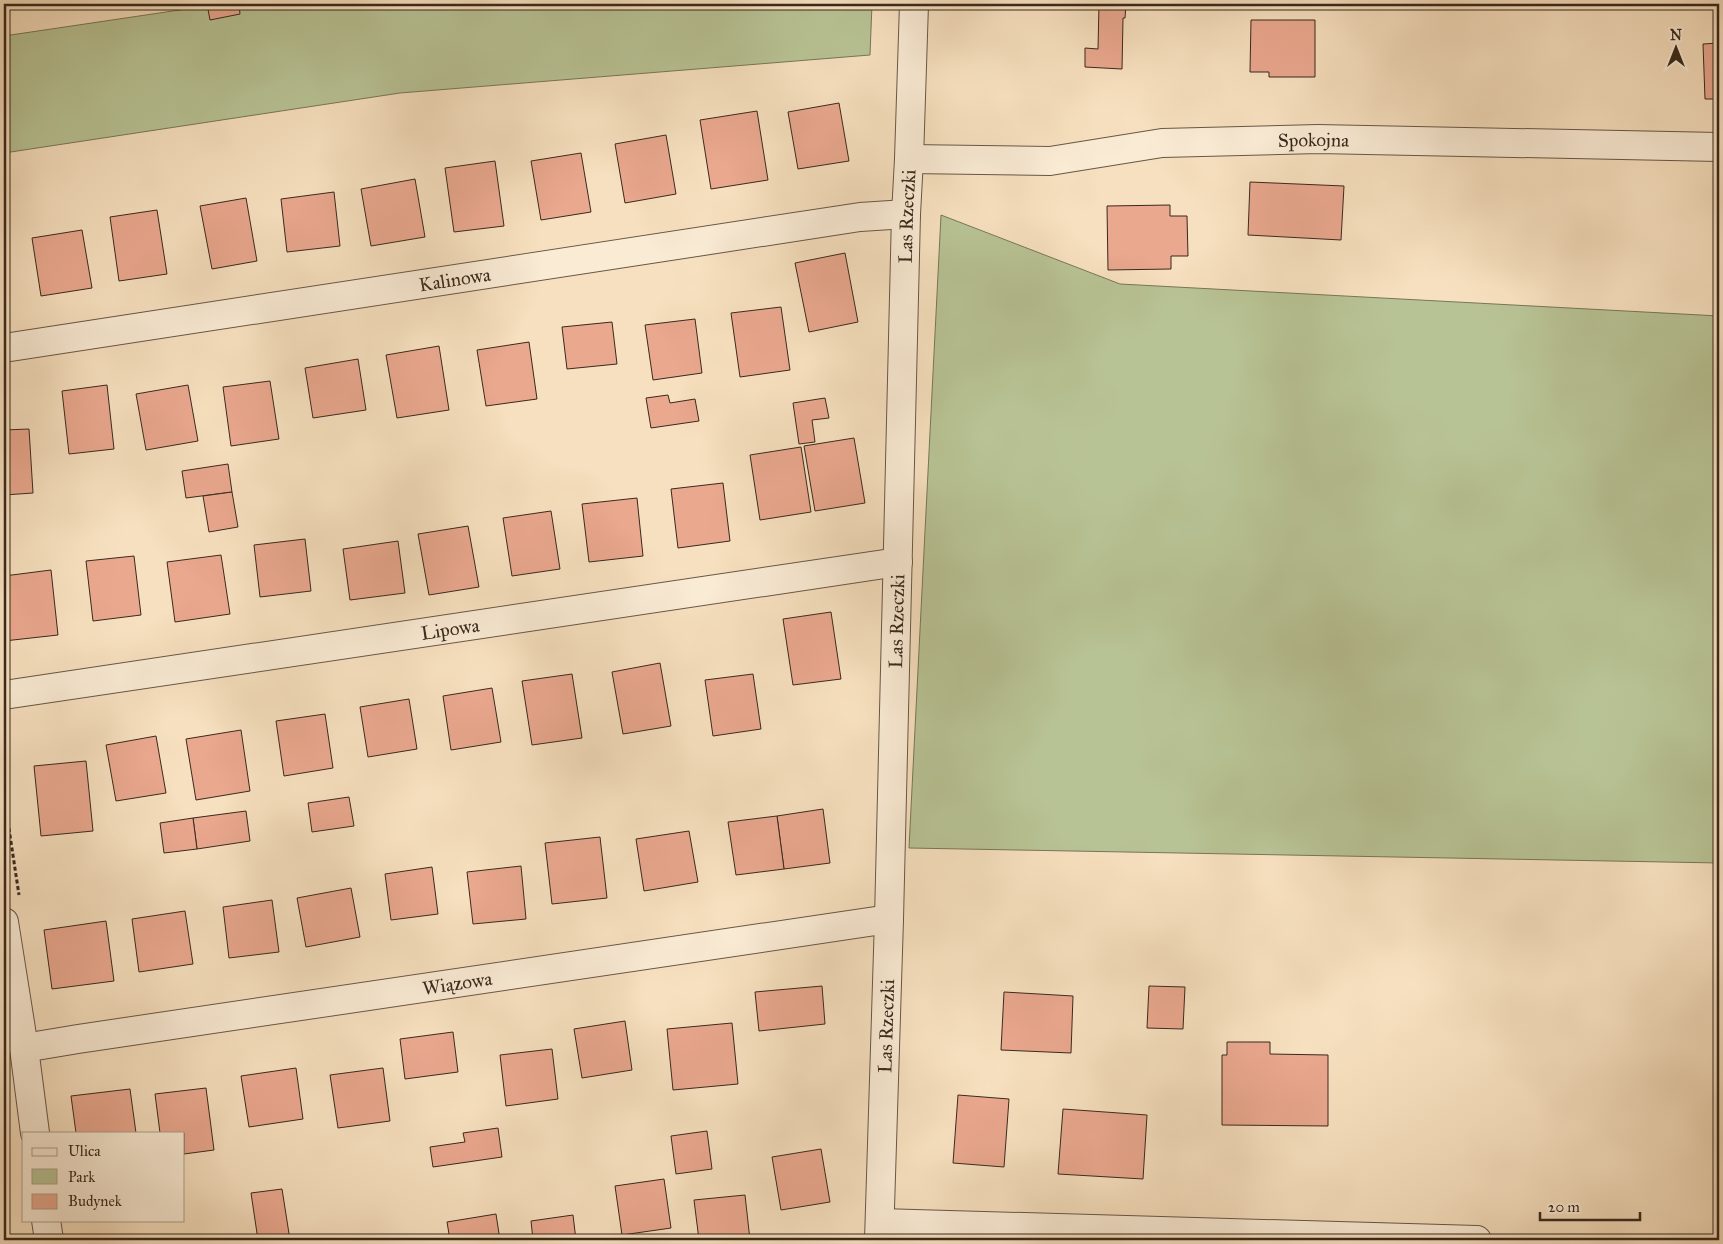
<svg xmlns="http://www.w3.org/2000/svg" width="1723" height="1244" font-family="'IM FELL Great Primer',serif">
<rect width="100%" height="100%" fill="#f7e0bf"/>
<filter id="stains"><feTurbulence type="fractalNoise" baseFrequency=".004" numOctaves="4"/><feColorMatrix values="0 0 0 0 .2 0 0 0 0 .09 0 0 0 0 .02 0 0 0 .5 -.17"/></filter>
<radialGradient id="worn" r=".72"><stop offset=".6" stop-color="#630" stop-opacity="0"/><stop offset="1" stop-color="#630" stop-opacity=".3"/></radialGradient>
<!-- green -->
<g fill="#b8c395" stroke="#787659">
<polygon points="220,4 872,4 870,55 400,93 4,153 4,36"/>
<polygon points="941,215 1120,284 1719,316 1719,863 909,848"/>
</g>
<!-- building -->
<g fill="#eaa88f" stroke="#39291d">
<polygon points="207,4 239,4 240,14 210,20"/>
<polygon points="1099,4 1126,4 1125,18 1123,18 1122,69 1085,67 1085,48 1098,49"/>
<polygon points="1251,20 1315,20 1315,77 1269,77 1269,72 1250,72"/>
<polygon points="1719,43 1719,99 1705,99 1703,44"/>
<polygon points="839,103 849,161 798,169 788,112"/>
<polygon points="757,111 768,180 711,189 700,120"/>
<polygon points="666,135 676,194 625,203 615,144"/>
<polygon points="581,153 591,212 541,220 531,161"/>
<polygon points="495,161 504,226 454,232 445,168"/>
<polygon points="415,179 425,237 371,246 361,189"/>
<polygon points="1250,182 1344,186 1341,240 1248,235"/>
<polygon points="334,192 340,246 287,252 281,199"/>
<polygon points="246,198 257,261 212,269 200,206"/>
<polygon points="1170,205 1170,216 1187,216 1188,256 1171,256 1171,269 1108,270 1107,206"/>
<polygon points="157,210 167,274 119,281 110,217"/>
<polygon points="82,230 92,288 41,296 32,238"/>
<polygon points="845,253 858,322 809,332 795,263"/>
<polygon points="781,307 790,370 740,377 731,313"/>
<polygon points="695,319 702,373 653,380 645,325"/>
<polygon points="612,322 617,364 567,369 562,327"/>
<polygon points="529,342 537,399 486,406 477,350"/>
<polygon points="439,346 449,410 397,418 386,355"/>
<polygon points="358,359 366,410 313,418 305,368"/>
<polygon points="270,381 279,439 231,446 223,387"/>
<polygon points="107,385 114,449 69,454 62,391"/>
<polygon points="188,385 198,441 146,450 136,394"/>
<polygon points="668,395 670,403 695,399 699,421 651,428 646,398"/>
<polygon points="825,398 829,418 812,420 815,442 799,444 793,403"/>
<polygon points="29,429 33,493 4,495 4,430"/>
<polygon points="854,438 865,503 815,511 804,446"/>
<polygon points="801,447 811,512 760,520 750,455"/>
<polygon points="228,464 232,492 186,498 182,471"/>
<polygon points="723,483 730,541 678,548 671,489"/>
<polygon points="232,492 238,527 209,532 203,496"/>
<polygon points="637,498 643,556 589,562 582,504"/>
<polygon points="551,511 560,569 512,576 503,518"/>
<polygon points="468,526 479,587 429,595 418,534"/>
<polygon points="305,539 311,591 260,597 254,545"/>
<polygon points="398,541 405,593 350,600 343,549"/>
<polygon points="221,555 230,614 175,622 167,562"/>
<polygon points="134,556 141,615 93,621 86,561"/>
<polygon points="51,570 58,635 4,641 4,576"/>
<polygon points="831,612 841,679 793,685 783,619"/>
<polygon points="660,663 671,726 623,734 612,672"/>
<polygon points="572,674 582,738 532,745 522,681"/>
<polygon points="753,674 761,729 713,736 705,680"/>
<polygon points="492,688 501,742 451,750 443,696"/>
<polygon points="409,699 417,749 368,757 360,707"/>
<polygon points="325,714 333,768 284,776 276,721"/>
<polygon points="241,730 250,791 196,800 186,739"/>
<polygon points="156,736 166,793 116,801 106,745"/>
<polygon points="86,761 93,831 41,836 34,766"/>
<polygon points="349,797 354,826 312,832 308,803"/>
<polygon points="823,809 830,863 784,869 777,816"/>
<polygon points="246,811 250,841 197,849 193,818"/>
<polygon points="777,816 784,869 736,875 728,822"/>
<polygon points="193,818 197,849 164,853 160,823"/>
<polygon points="689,831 698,882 644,891 636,839"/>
<polygon points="600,837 607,898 552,904 545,843"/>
<polygon points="521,866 526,919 473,924 467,872"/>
<polygon points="432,867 438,914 391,920 385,874"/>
<polygon points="351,888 360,937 306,947 297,898"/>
<polygon points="272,900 279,952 229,958 223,907"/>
<polygon points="185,911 193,964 139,972 132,919"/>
<polygon points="106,921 114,981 52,989 44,930"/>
<polygon points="822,986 825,1024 759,1031 755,992"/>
<polygon points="1149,986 1185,987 1183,1029 1147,1028"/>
<polygon points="1004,992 1073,996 1071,1053 1001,1050"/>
<polygon points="625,1021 632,1070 582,1078 574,1029"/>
<polygon points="732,1023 738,1084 673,1090 667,1029"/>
<polygon points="453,1032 458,1072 405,1079 400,1039"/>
<polygon points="1227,1042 1270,1042 1270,1054 1328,1055 1328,1126 1222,1125 1222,1055 1227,1055"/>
<polygon points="552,1049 558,1099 506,1106 500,1055"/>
<polygon points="296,1068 303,1119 249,1127 241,1076"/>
<polygon points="383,1068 390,1121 338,1128 330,1075"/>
<polygon points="206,1088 214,1150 184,1154 184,1133 160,1133 155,1094"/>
<polygon points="130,1089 136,1133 76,1133 71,1096"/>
<polygon points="958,1095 1009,1099 1004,1167 953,1163"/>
<polygon points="1063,1109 1147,1115 1143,1179 1058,1174"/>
<polygon points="498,1128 502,1157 433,1167 430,1147 465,1142 463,1133"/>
<polygon points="707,1131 712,1169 676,1174 671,1136"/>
<polygon points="821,1149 830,1202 781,1210 772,1157"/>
<polygon points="664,1179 671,1228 622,1235 615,1186"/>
<polygon points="282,1189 290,1240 258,1240 251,1193"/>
<polygon points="745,1195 750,1240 699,1240 694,1200"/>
<polygon points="496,1214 500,1240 450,1240 447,1222"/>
<polygon points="573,1215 576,1240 533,1240 531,1221"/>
</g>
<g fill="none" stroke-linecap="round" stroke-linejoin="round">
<defs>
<g id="minor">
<path id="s1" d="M909,159L1050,161L1162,143L1318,139L1719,147"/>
<path id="s2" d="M4,348L860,217L906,214"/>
<path id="s3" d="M4,695L898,562"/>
<polyline points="4,922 24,1048 35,1133"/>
<path id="s4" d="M24,1048L78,1039L889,919"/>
<polyline points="46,1220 49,1240"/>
<polyline points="880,1223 1477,1240"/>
<path id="s5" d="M879,1240L889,919L906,214L909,159L914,4"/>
</g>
</defs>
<!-- minor casing -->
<use href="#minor" stroke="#685746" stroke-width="30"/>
<!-- path -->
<polyline stroke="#39291d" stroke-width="3" stroke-dasharray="4 2.5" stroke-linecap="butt" points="4,796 19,895"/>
<!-- minor -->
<use href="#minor" stroke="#faebd5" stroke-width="28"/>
</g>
<g text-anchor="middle" stroke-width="4" stroke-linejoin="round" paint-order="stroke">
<!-- street labels -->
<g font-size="19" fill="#39291d" stroke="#faebd5">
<text dy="7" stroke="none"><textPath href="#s1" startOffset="406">Spokojna</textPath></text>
<text dy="7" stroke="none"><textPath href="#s5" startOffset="1024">Las Rzeczki</textPath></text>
<text dy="7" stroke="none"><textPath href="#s2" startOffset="456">Kalinowa</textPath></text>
<text dy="7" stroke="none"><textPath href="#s5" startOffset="619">Las Rzeczki</textPath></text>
<text dy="7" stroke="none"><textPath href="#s3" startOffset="451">Lipowa</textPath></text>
<text dy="7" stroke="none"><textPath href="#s4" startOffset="438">Wiązowa</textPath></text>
<text dy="7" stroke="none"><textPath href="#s5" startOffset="214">Las Rzeczki</textPath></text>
</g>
</g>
<!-- margin -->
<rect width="1723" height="1244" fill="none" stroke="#f7e0bf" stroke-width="20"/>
<rect x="5" y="5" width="1713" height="1234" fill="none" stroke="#39291d" stroke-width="2.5"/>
<rect x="10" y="10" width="1703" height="1224" fill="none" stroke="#39291d"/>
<!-- legend -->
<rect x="22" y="1132" width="162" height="90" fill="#faebd5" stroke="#ad9d8b"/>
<rect x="32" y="1148" width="25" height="8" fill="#faebd5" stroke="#ad9d8b"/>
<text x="68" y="1156" font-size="15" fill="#39291d">Ulica</text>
<rect x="32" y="1169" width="25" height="15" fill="#b8c395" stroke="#ad9d8b"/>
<text x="68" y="1182" font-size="15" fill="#39291d">Park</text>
<rect x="32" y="1194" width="25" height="15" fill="#eaa88f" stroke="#ad9d8b"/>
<text x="68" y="1206" font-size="15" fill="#39291d">Budynek</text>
<!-- north arrow -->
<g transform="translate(1676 48)" stroke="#faebd5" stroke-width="4" paint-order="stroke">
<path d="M0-4L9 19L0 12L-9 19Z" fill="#39291d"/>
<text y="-8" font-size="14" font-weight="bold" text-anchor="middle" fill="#39291d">N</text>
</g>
<!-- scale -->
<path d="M1540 1212v8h100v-8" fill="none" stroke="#39291d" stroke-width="2.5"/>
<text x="1548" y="1212" font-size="15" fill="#39291d" stroke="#faebd5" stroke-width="4" paint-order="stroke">20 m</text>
<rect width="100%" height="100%" filter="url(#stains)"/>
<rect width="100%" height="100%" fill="url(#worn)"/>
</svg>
